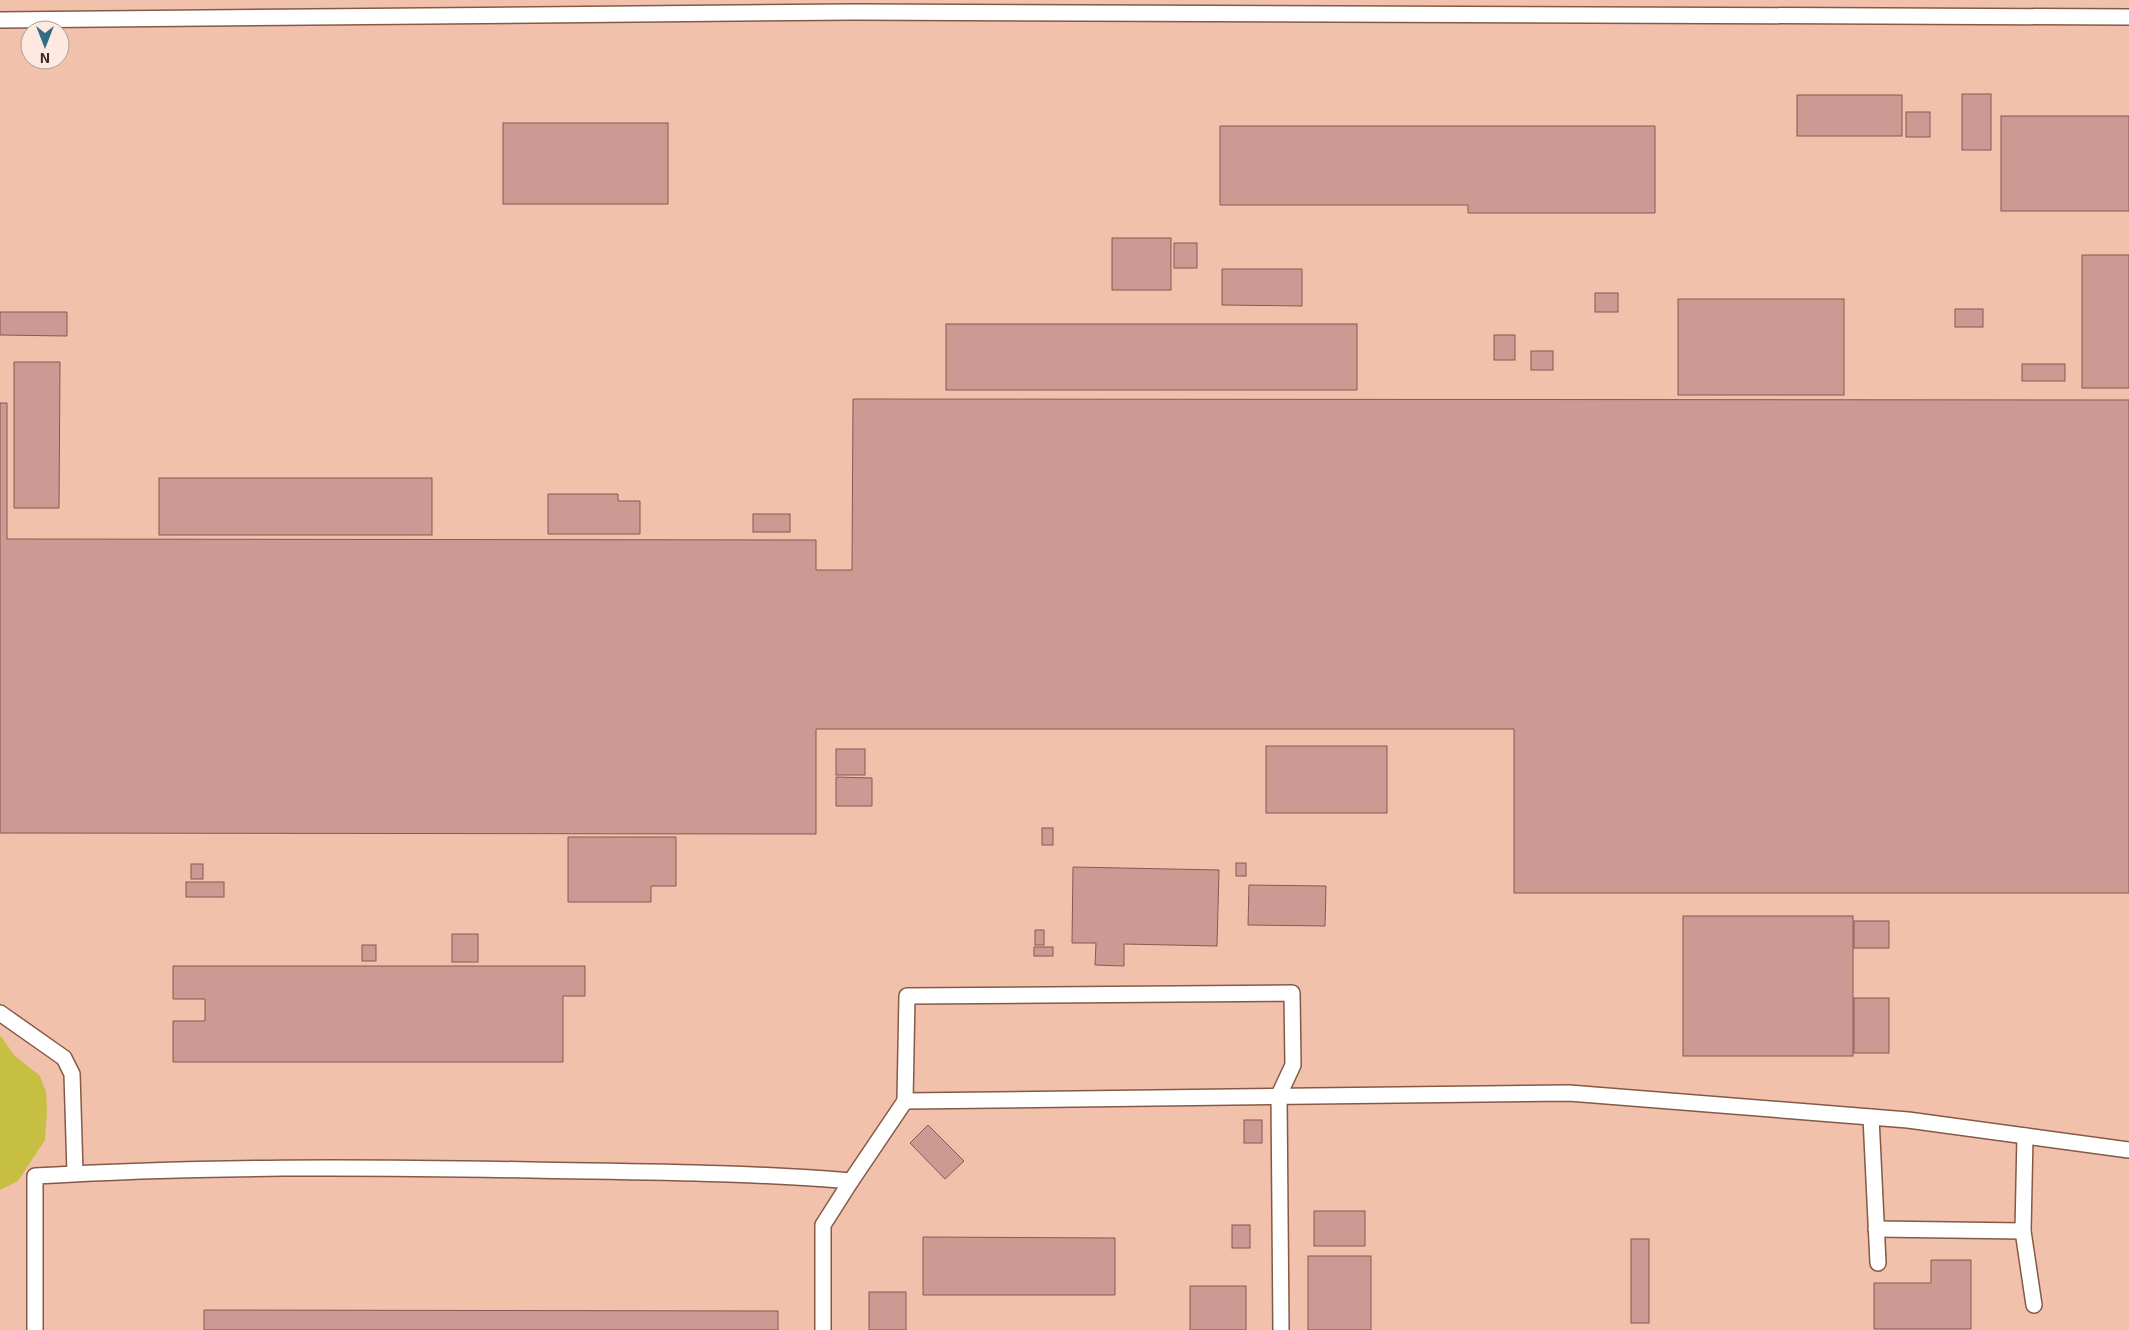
<svg xmlns="http://www.w3.org/2000/svg" width="2129" height="1330" font-family="'Exo 2',sans-serif">
<rect width="100%" height="100%" fill="#f2c1ab"/>
<!-- green -->
<polygon fill="#c7bf42" points="0,1035 14,1055 40,1076 46,1092 47,1112 45,1140 18,1181 0,1190"/>
<!-- building -->
<g fill="#cc9993" stroke="#885954">
<rect x="1962" y="94" width="29" height="56"/>
<rect x="1797" y="95" width="105" height="41"/>
<rect x="1906" y="112" width="24" height="25"/>
<rect x="2001" y="116" width="128" height="95"/>
<rect x="503" y="123" width="165" height="81"/>
<polygon points="1220,126 1655,126 1655,213 1468,213 1468,205 1220,205"/>
<rect x="1112" y="238" width="59" height="52"/>
<rect x="1174" y="243" width="23" height="25"/>
<rect x="2082" y="255" width="47" height="133"/>
<polygon points="1222,269 1302,269 1302,306 1222,305"/>
<rect x="1595" y="293" width="23" height="19"/>
<rect x="1678" y="299" width="166" height="96"/>
<rect x="1955" y="309" width="28" height="18"/>
<polygon points="0,312 67,312 67,336 0,335"/>
<rect x="946" y="324" width="411" height="66"/>
<rect x="1494" y="335" width="21" height="25"/>
<rect x="1531" y="351" width="22" height="19"/>
<polygon points="14,362 60,362 59,508 14,508"/>
<rect x="2022" y="364" width="43" height="17"/>
<polygon points="853,399 2129,400 2129,893 1514,893 1514,729 816,729 816,834 0,833 0,403 7,403 7,539 816,540 816,570 852,570"/>
<rect x="159" y="478" width="273" height="57"/>
<polygon points="548,494 618,494 618,501 640,501 640,534 548,534"/>
<rect x="753" y="514" width="37" height="18"/>
<rect x="1266" y="746" width="121" height="67"/>
<rect x="836" y="749" width="29" height="26"/>
<polygon points="836,777 872,778 872,806 836,806"/>
<rect x="1042" y="828" width="11" height="17"/>
<polygon points="568,837 676,837 676,886 651,886 651,902 568,902"/>
<rect x="1236" y="863" width="10" height="13"/>
<rect x="191" y="864" width="12" height="15"/>
<polygon points="1073,867 1219,870 1217,946 1124,944 1124,966 1095,965 1096,943 1072,943"/>
<rect x="186" y="882" width="38" height="15"/>
<polygon points="1249,885 1326,886 1325,926 1248,925"/>
<rect x="1683" y="916" width="170" height="140"/>
<rect x="1854" y="921" width="35" height="27"/>
<rect x="1035" y="930" width="9" height="15"/>
<rect x="452" y="934" width="26" height="28"/>
<rect x="362" y="945" width="14" height="16"/>
<rect x="1034" y="947" width="19" height="9"/>
<polygon points="173,966 585,966 585,996 563,996 563,1062 173,1062 173,1021 205,1021 205,999 173,999"/>
<rect x="1854" y="998" width="35" height="55"/>
<rect x="1244" y="1120" width="18" height="23"/>
<polygon points="928,1125 964,1161 945,1179 910,1143"/>
<rect x="1314" y="1211" width="51" height="35"/>
<rect x="1232" y="1225" width="18" height="23"/>
<polygon points="923,1237 1115,1238 1115,1295 923,1295"/>
<rect x="1631" y="1239" width="18" height="84"/>
<rect x="1308" y="1256" width="63" height="74"/>
<polygon points="1931,1260 1971,1260 1971,1329 1874,1329 1874,1283 1931,1283"/>
<rect x="1190" y="1286" width="56" height="44"/>
<rect x="869" y="1292" width="37" height="38"/>
<polygon points="204,1310 778,1311 778,1330 204,1330"/>
</g>
<g fill="none" stroke-linecap="round" stroke-linejoin="round">
<defs>
<g id="lane">
<polyline points="0,20 853,12 2129,17"/>
<polyline points="0,1013 64,1058 72,1074 75,1173"/>
<polyline points="905,1101 907,996 1292,993 1293,1065 1279,1095 1281,1330"/>
<polyline points="1871,1117 1878,1263"/>
<polyline points="2025,1136 2023,1231 2034,1305"/>
<polyline points="1876,1229 2023,1231"/>
<path d="M35,1330V1176C200,1166 366,1167 531,1170C638,1172 744,1172 851,1181L905,1101L1569,1093L1908,1120L2129,1150"/>
<polyline points="823,1330 823,1225 851,1181"/>
</g>
</defs>
<!-- lane casing -->
<use href="#lane" stroke="#845a46" stroke-width="18"/>
<!-- lane -->
<use href="#lane" stroke="#fff" stroke-width="15"/>
</g>
<!-- north arrow -->
<g transform="translate(45 45) rotate(180)"><circle r="24" fill="#fee9e0" stroke="#b19d94"/>
<path d="M0-4L9 19L0 12L-9 19Z" fill="#316e85"/>
<text y="-8" font-size="14" font-weight="bold" text-anchor="middle" fill="#3d2a22">N</text>
</g>
</svg>
